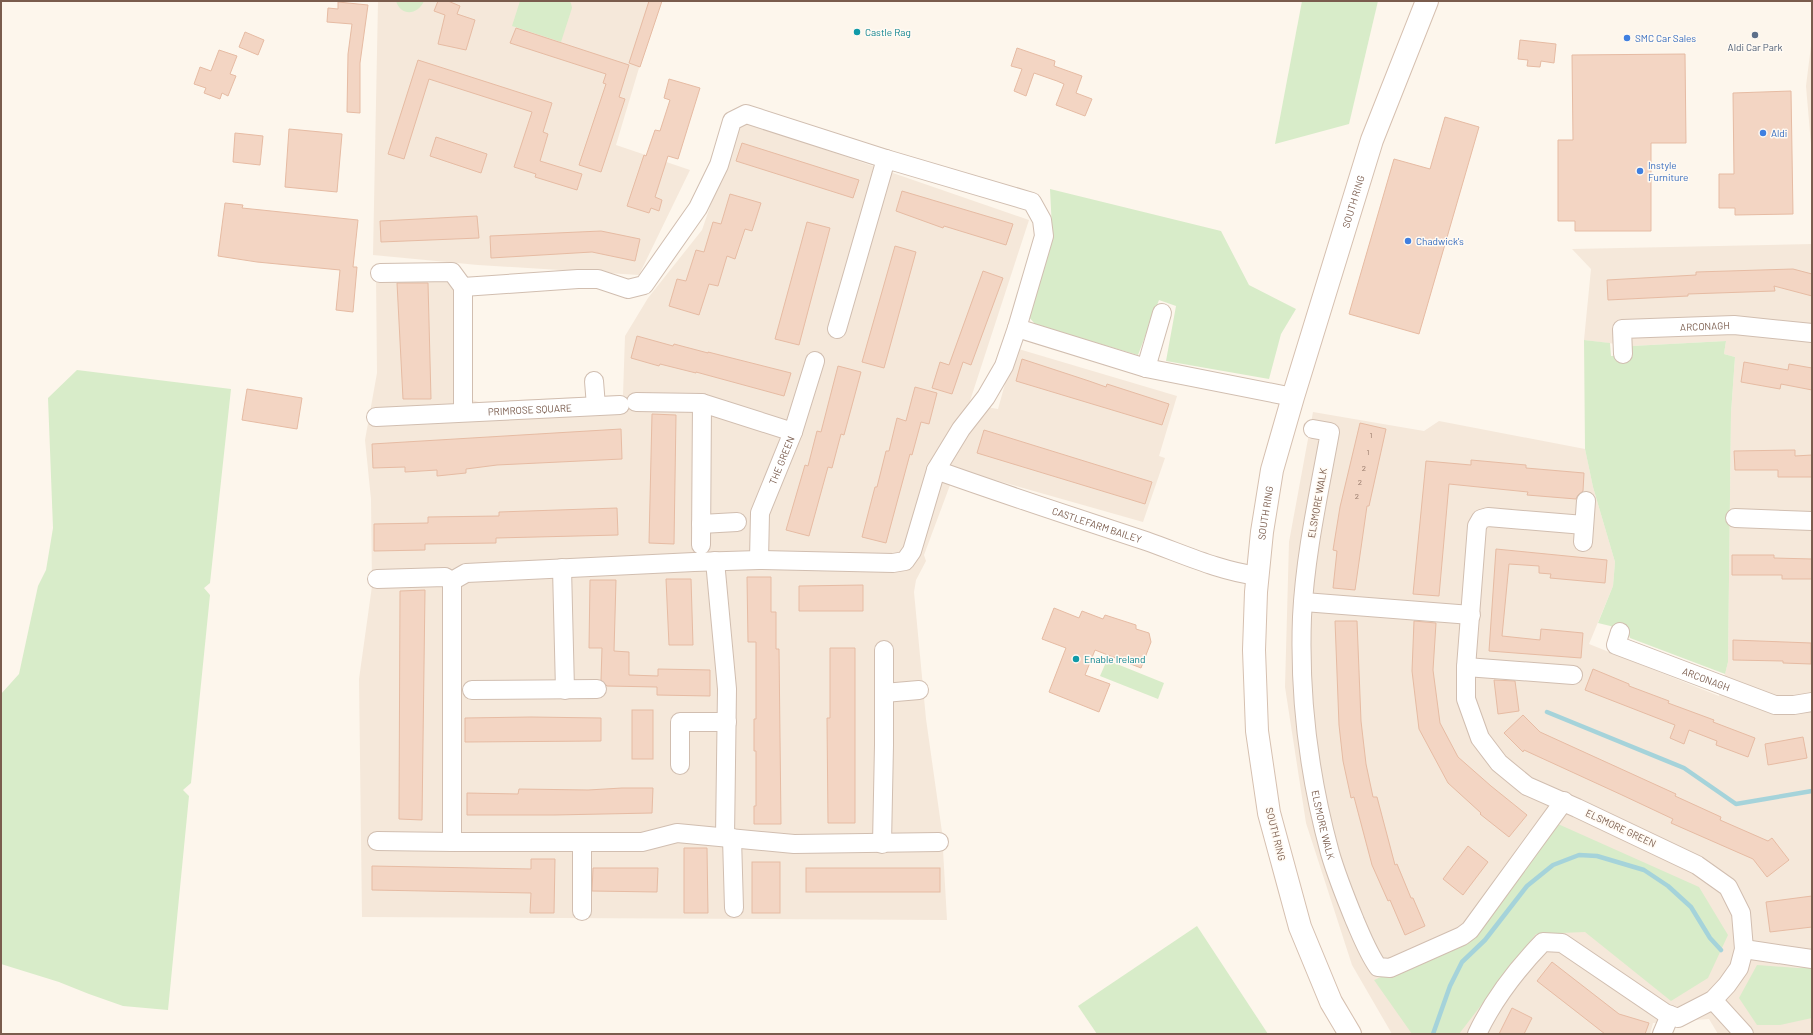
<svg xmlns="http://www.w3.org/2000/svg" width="1813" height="1035" font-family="Barlow,sans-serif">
<rect width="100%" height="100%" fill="#fdf6ec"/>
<!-- residential -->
<g fill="#f5e8da">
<polygon points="378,1 659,1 616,145 690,170 639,275 478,265 373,255"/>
<polygon points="1812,38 1812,156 1806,86"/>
<polygon points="745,122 1029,220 969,404 998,409 1015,348 1177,396 1159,456 1165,458 1143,522 956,469 924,555 926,561 916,580 914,592 926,719 942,832 947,920 362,917 359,679 372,586 371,499 365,440 377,373 376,276 449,276 455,286 455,395 479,402 623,395 625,336 648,298 702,230 737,128"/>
<polygon points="1812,244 1812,1034 1718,1034 1709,1019 1653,1023 1650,1034 1392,1034 1352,965 1306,823 1285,687 1289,542 1313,412 1424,431 1439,421 1585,449 1593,487 1615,562 1613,586 1589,644 1719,696 1728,662 1731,413 1735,357 1724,354 1726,341 1632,346 1584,340 1591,269 1572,249"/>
</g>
<!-- green -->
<g fill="#d8ecc9">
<path d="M396,1H424C418,15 401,17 396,1Z"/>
<polygon points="520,1 569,1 571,3 572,8 561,42 512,26"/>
<polygon points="1302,1 1378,1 1349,124 1275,144"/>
<polygon points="1050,189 1221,231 1249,285 1296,309 1281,334 1269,379 1166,361 1176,306 1159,300 1138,355 1036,325 1027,315 1052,229"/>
<polygon points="1584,340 1610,343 1611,356 1629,355 1632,346 1726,341 1724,354 1735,357 1731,413 1728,662 1725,674 1630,638 1627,630 1598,623 1613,586 1615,562 1593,487 1585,449"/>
<polygon points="77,370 231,389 210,583 204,588 210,595 191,783 183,790 189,796 168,1010 123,1006 89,994 59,982 1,964 1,694 19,674 38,586 46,570 53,528 48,398"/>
<polygon points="1107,660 1164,683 1158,699 1100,676"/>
<polygon points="1558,824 1699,887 1728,935 1708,978 1671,1001 1585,932 1536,934 1459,1034 1412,1034 1374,980 1453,946 1494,907"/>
<polygon points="1197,926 1268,1034 1097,1034 1078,1006"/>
<polygon points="1757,965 1798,968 1812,967 1812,1018 1780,1025 1757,1025 1739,998"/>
</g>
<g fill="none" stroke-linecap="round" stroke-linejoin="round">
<!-- stream -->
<g stroke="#a5d3da" stroke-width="4.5">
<polyline points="1547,712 1684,768 1736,804 1812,791"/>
<polyline points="1433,1034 1450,986 1462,962 1485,940 1527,886 1553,865 1579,855 1597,856 1644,870 1668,886 1691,907 1710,938 1721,950"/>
</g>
</g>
<!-- building -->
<g fill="#f3d5c3" stroke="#e6bba3">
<polygon points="438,1 448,1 460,6 457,14 475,20 466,50 438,44 445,15 434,11"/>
<polygon points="649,1 662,1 640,67 629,63"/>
<polygon points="338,2 368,5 360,63 360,113 347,112 348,54 352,24 327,22 328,8 338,9"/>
<polygon points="516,28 629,65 619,97 625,99 601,172 579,165 606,84 603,83 606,74 510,43"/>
<polygon points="245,32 264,40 258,55 239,47"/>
<polygon points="1520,40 1556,44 1554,63 1541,61 1540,67 1527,66 1528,60 1518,59"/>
<polygon points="1017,48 1055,61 1054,66 1082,76 1076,93 1092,99 1085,116 1056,105 1064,84 1057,81 1034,73 1026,96 1014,91 1022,69 1011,66"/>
<polygon points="219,50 237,56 230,74 236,76 228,96 222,93 220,99 204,93 206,88 194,84 200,67 211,71"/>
<polygon points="1685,54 1686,143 1651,143 1651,231 1575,231 1575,221 1558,221 1558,140 1573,140 1572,55"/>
<polygon points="418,60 552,103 543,132 548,134 540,161 582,174 577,190 535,177 536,174 514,167 532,112 429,79 404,159 388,154"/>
<polygon points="669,79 700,88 678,159 668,156 655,197 662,200 659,211 651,208 649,213 627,206 644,155 646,156 655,130 660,131 670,100 664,98"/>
<polygon points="1791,91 1793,214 1735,215 1735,208 1719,208 1719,174 1734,174 1733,93"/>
<polygon points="1445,117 1479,127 1419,334 1349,314 1394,159 1430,169"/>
<polygon points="289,129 342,134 337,192 285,187"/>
<polygon points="235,133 263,136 260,165 233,162"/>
<polygon points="436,137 487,154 481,173 430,156"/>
<polygon points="742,143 859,180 853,198 736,161"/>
<polygon points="902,191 1013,224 1006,245 944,226 943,228 896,211"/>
<polygon points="730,194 761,203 752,231 745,229 735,259 727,256 718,286 709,284 699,315 669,306 677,279 686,281 696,250 704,252 713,222 721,224"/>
<polygon points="225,203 243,205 242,208 358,220 353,267 357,267 353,312 336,310 340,270 257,262 218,256"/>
<polygon points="477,216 479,238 381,242 380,221"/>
<polygon points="807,222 830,228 799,345 775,339"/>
<polygon points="601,231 640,239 635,261 592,252 491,258 490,236"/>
<polygon points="895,246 916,252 884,368 862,362"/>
<polygon points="1793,269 1812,274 1812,296 1774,286 1775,291 1688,294 1688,296 1608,300 1607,280 1696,275 1696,272"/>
<polygon points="983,271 1003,278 971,365 963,362 952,394 932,388 940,362 949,365"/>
<polygon points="397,283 428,283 431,399 403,399"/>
<polygon points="637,336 673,346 674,344 708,353 708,352 791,373 784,396 696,372 696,373 660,364 659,366 631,358"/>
<polygon points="1022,359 1089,381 1106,387 1107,384 1169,404 1162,425 1016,381"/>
<polygon points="1744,362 1788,370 1789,364 1812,368 1812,390 1781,384 1780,389 1741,382"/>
<polygon points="838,366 861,372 844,435 841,434 832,468 828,467 809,536 786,530 805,465 808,466 817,431 821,432"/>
<polygon points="915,387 937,393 929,424 921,422 912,455 910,454 886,543 862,537 875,487 877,487 886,451 889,451 897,418 906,421"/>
<polygon points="247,389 302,398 297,429 242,420"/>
<polygon points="652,414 676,415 674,544 649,543"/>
<polygon points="1360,423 1386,429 1369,506 1367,506 1355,590 1333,588 1337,551 1333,550 1340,507"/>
<polygon points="621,429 622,459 497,465 466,469 466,473 437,476 437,470 405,472 405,467 373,468 372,444"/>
<polygon points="984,430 1152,482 1145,504 977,453"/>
<polygon points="1795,450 1795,456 1812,455 1812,477 1778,477 1778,470 1735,470 1734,451"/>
<polygon points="1471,460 1526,465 1526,468 1584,473 1583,491 1578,495 1576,499 1527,495 1528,492 1449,484 1439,596 1413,594 1426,461 1471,465"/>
<polygon points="617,508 618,535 496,538 496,543 425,544 425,550 374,551 374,524 428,523 428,517 499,516 499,512"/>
<polygon points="1496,549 1607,560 1605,583 1550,578 1551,574 1539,573 1539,566 1509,564 1502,636 1540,640 1541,629 1583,633 1581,658 1489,651"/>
<polygon points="1732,555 1774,555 1774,558 1812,559 1812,579 1782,579 1782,575 1732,575"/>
<polygon points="747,577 771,577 771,612 776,612 776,649 779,649 781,824 754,824 754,806 756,806 756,751 754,751 754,719 756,719 756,642 748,642"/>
<polygon points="666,579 691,579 693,645 669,645"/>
<polygon points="590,580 616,580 614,651 629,652 629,675 658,676 658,669 710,670 710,696 657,695 657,687 607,686 601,680 602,648 589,648"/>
<polygon points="863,585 863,611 799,611 799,586"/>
<polygon points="425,590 422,820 399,819 400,591"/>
<polygon points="1054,608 1079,618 1082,611 1103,619 1105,615 1136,625 1136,629 1149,633 1151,642 1141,668 1095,650 1085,675 1110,684 1099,712 1049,692 1066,648 1042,639"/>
<polygon points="1335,621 1357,621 1361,721 1366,764 1373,797 1377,797 1395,865 1397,864 1411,898 1413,898 1425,926 1405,935 1390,900 1388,901 1372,865 1354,797 1351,798 1343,761 1339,725"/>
<polygon points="1414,621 1436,623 1433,670 1440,723 1458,757 1491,786 1527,815 1509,837 1480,814 1481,813 1448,783 1419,729 1412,671"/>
<polygon points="1733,640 1811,643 1811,664 1783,663 1783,661 1733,660"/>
<polygon points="830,648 855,648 855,823 828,823 827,718 830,718"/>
<polygon points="1593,669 1629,684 1629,686 1669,701 1668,703 1714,720 1713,722 1755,738 1748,757 1716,745 1717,741 1689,730 1684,744 1670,738 1675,725 1585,690"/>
<polygon points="1494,680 1515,681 1519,711 1498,714"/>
<rect x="632" y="710" width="21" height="49"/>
<polygon points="1523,715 1540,732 1676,794 1675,796 1721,817 1720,820 1768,841 1772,838 1789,860 1767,877 1753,859 1671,823 1673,819 1622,795 1524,750 1523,752 1504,733"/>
<polygon points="531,717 601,718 601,741 465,742 465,718"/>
<polygon points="1803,737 1807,758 1768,765 1765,744"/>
<polygon points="622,788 653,788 652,813 554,815 467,815 467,793 518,794 519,789 588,790"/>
<polygon points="1468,846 1488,862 1463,895 1443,879"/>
<polygon points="684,848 707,848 708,913 684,913"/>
<polygon points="531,859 555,859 554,913 530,913 531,893 372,890 372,866 531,869"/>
<rect x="752" y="862" width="28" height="51"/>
<polygon points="593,868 658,868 657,892 592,891"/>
<rect x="806" y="868" width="134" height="24"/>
<polygon points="1812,896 1812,927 1770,932 1766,902"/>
<polygon points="1552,962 1619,1014 1649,1023 1645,1034 1605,1034 1582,1016 1537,981"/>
<polygon points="1512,1008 1532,1018 1524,1034 1499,1034"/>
</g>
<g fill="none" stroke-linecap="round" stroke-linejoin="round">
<defs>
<g id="street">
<polyline points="380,273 452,272 463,287 578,279 598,279 628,289 644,285 698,208 719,165 732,121 746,114 886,159"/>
<polyline points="463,287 463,412"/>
<polyline points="837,329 886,159 1032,202 1042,220 1044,236 1017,328 1146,368 1293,397"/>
<path id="s1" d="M1623,354L1622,329L1734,325L1812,333"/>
<polyline points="1146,368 1162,313"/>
<polyline points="594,381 596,406"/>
<polyline points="636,402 702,403 793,432"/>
<path id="s2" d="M376,417L620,405"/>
<path id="s3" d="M1313,429L1330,432C1319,493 1305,555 1302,617C1299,698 1309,776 1330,853C1337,877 1346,899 1355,921C1362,937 1368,953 1378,967L1390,968L1462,936L1470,930L1564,801"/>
<path id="s4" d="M936,470C1006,495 1076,518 1146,541C1183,554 1219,571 1258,576"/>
<polyline points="1735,518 1812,521"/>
<polyline points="701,524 737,522"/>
<polyline points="1583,542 1586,501"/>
<polyline points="701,545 702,403"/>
<path id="s5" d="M759,560L760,513L793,432L815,361"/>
<polyline points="715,561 727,689 725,837"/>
<polyline points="562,568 565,690"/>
<polyline points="377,579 445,577 452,581 466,573 694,562 759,560 893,563 905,561 912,551 936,470 961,429 986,397 1004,366 1017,328"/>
<polyline points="452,581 452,842 642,842 677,833 794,844 939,842"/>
<polyline points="1304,602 1471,615"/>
<path id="s6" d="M1620,632L1616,645L1775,705H1794L1812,702"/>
<polyline points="1466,667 1573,675"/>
<polyline points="472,690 597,689"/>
<polyline points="884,693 919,690"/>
<polyline points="680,765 680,722 727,722"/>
<polyline points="732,838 734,908"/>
<polyline points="377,841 452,842"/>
<polyline points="582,843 582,911"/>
<polyline points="882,844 884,745 884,650"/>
<polyline points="1744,949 1812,959"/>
<polyline points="1713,1000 1744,1034"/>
<path d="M1477,1034C1493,1000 1517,969 1543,942L1562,943L1665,1013L1678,1018L1713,1000L1727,985L1739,968L1744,949L1741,913L1728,887L1697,865L1577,808L1527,786L1499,763L1480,738L1466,699V667L1477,526L1481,519L1488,517L1584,525"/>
<polyline points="1662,1034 1670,1015"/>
</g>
<g id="secondary">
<path id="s7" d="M1350,1034L1331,1002L1300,927L1269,813L1257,731L1254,650L1256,592L1262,532L1272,470L1293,397L1372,140L1427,1"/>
</g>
</defs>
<!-- street casing -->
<use href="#street" stroke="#d1beb0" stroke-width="20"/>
<!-- secondary casing -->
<use href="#secondary" stroke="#d6c0b0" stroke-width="24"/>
<!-- street -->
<use href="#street" stroke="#fff" stroke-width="18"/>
<!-- secondary -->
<use href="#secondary" stroke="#fff" stroke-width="22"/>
</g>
<!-- markers -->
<g fill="#0f9aa8" stroke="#fffaf3" stroke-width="1.5">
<circle cx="857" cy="32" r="4"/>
<circle cx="1076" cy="659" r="4"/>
</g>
<circle fill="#5c6f8a" stroke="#fffaf3" stroke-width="1.5" cx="1755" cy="35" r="4"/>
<g fill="#3f7fe0" stroke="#fffaf3" stroke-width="1.5">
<circle cx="1627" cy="38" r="4"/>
<circle cx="1763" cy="133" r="4"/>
<circle cx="1640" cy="171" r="4"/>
<circle cx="1408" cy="241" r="4"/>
</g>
<g text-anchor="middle" stroke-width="3" stroke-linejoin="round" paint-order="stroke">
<!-- number labels -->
<g font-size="8" fill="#987a6a">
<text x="1371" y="438">1</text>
<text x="1368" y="455">1</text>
<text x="1364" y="471">2</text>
<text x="1360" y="485">2</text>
<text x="1357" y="499">2</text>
</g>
<!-- culture labels -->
<g font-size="10" fill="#0d838f" stroke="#fffaf3" text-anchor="start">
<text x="865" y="36">Castle Rag</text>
<text x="1084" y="663">Enable Ireland</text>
</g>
<!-- shop labels -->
<g font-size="10" fill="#366cbe" stroke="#fffaf3" text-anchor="start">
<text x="1635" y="42">SMC Car Sales</text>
<text x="1771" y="137">Aldi</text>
<text x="1648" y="169">Instyle<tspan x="1648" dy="12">Furniture</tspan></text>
<text x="1416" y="245">Chadwick's</text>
</g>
<!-- service labels -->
<g font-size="10" fill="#4e5e75" stroke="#fffaf3">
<text x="1755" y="51">Aldi Car Park</text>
</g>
<!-- street labels -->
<g font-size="10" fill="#7a5c4d" stroke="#fffaf3">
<text dy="4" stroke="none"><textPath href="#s7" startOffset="862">SOUTH RING</textPath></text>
<text dy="4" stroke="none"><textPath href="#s1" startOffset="108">ARCONAGH</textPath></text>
<text dy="4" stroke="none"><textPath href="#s2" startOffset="154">PRIMROSE SQUARE</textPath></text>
<text dy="4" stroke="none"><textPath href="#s5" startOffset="104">THE GREEN</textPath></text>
<text transform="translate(1317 503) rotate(-80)" y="4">ELSMORE WALK</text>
<text dy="4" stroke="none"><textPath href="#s7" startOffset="538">SOUTH RING</textPath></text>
<text dy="4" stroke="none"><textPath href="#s4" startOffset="170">CASTLEFARM BAILEY</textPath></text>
<text dy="4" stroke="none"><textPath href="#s6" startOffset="110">ARCONAGH</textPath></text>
<text dy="4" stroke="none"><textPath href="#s3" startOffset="414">ELSMORE WALK</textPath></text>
<text transform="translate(1621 828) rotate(25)" y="4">ELSMORE GREEN</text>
<text transform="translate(1276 834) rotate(76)" y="4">SOUTH RING</text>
</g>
</g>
<!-- border -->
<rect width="1813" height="1035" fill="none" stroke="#7a5c4d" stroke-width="4"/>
</svg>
